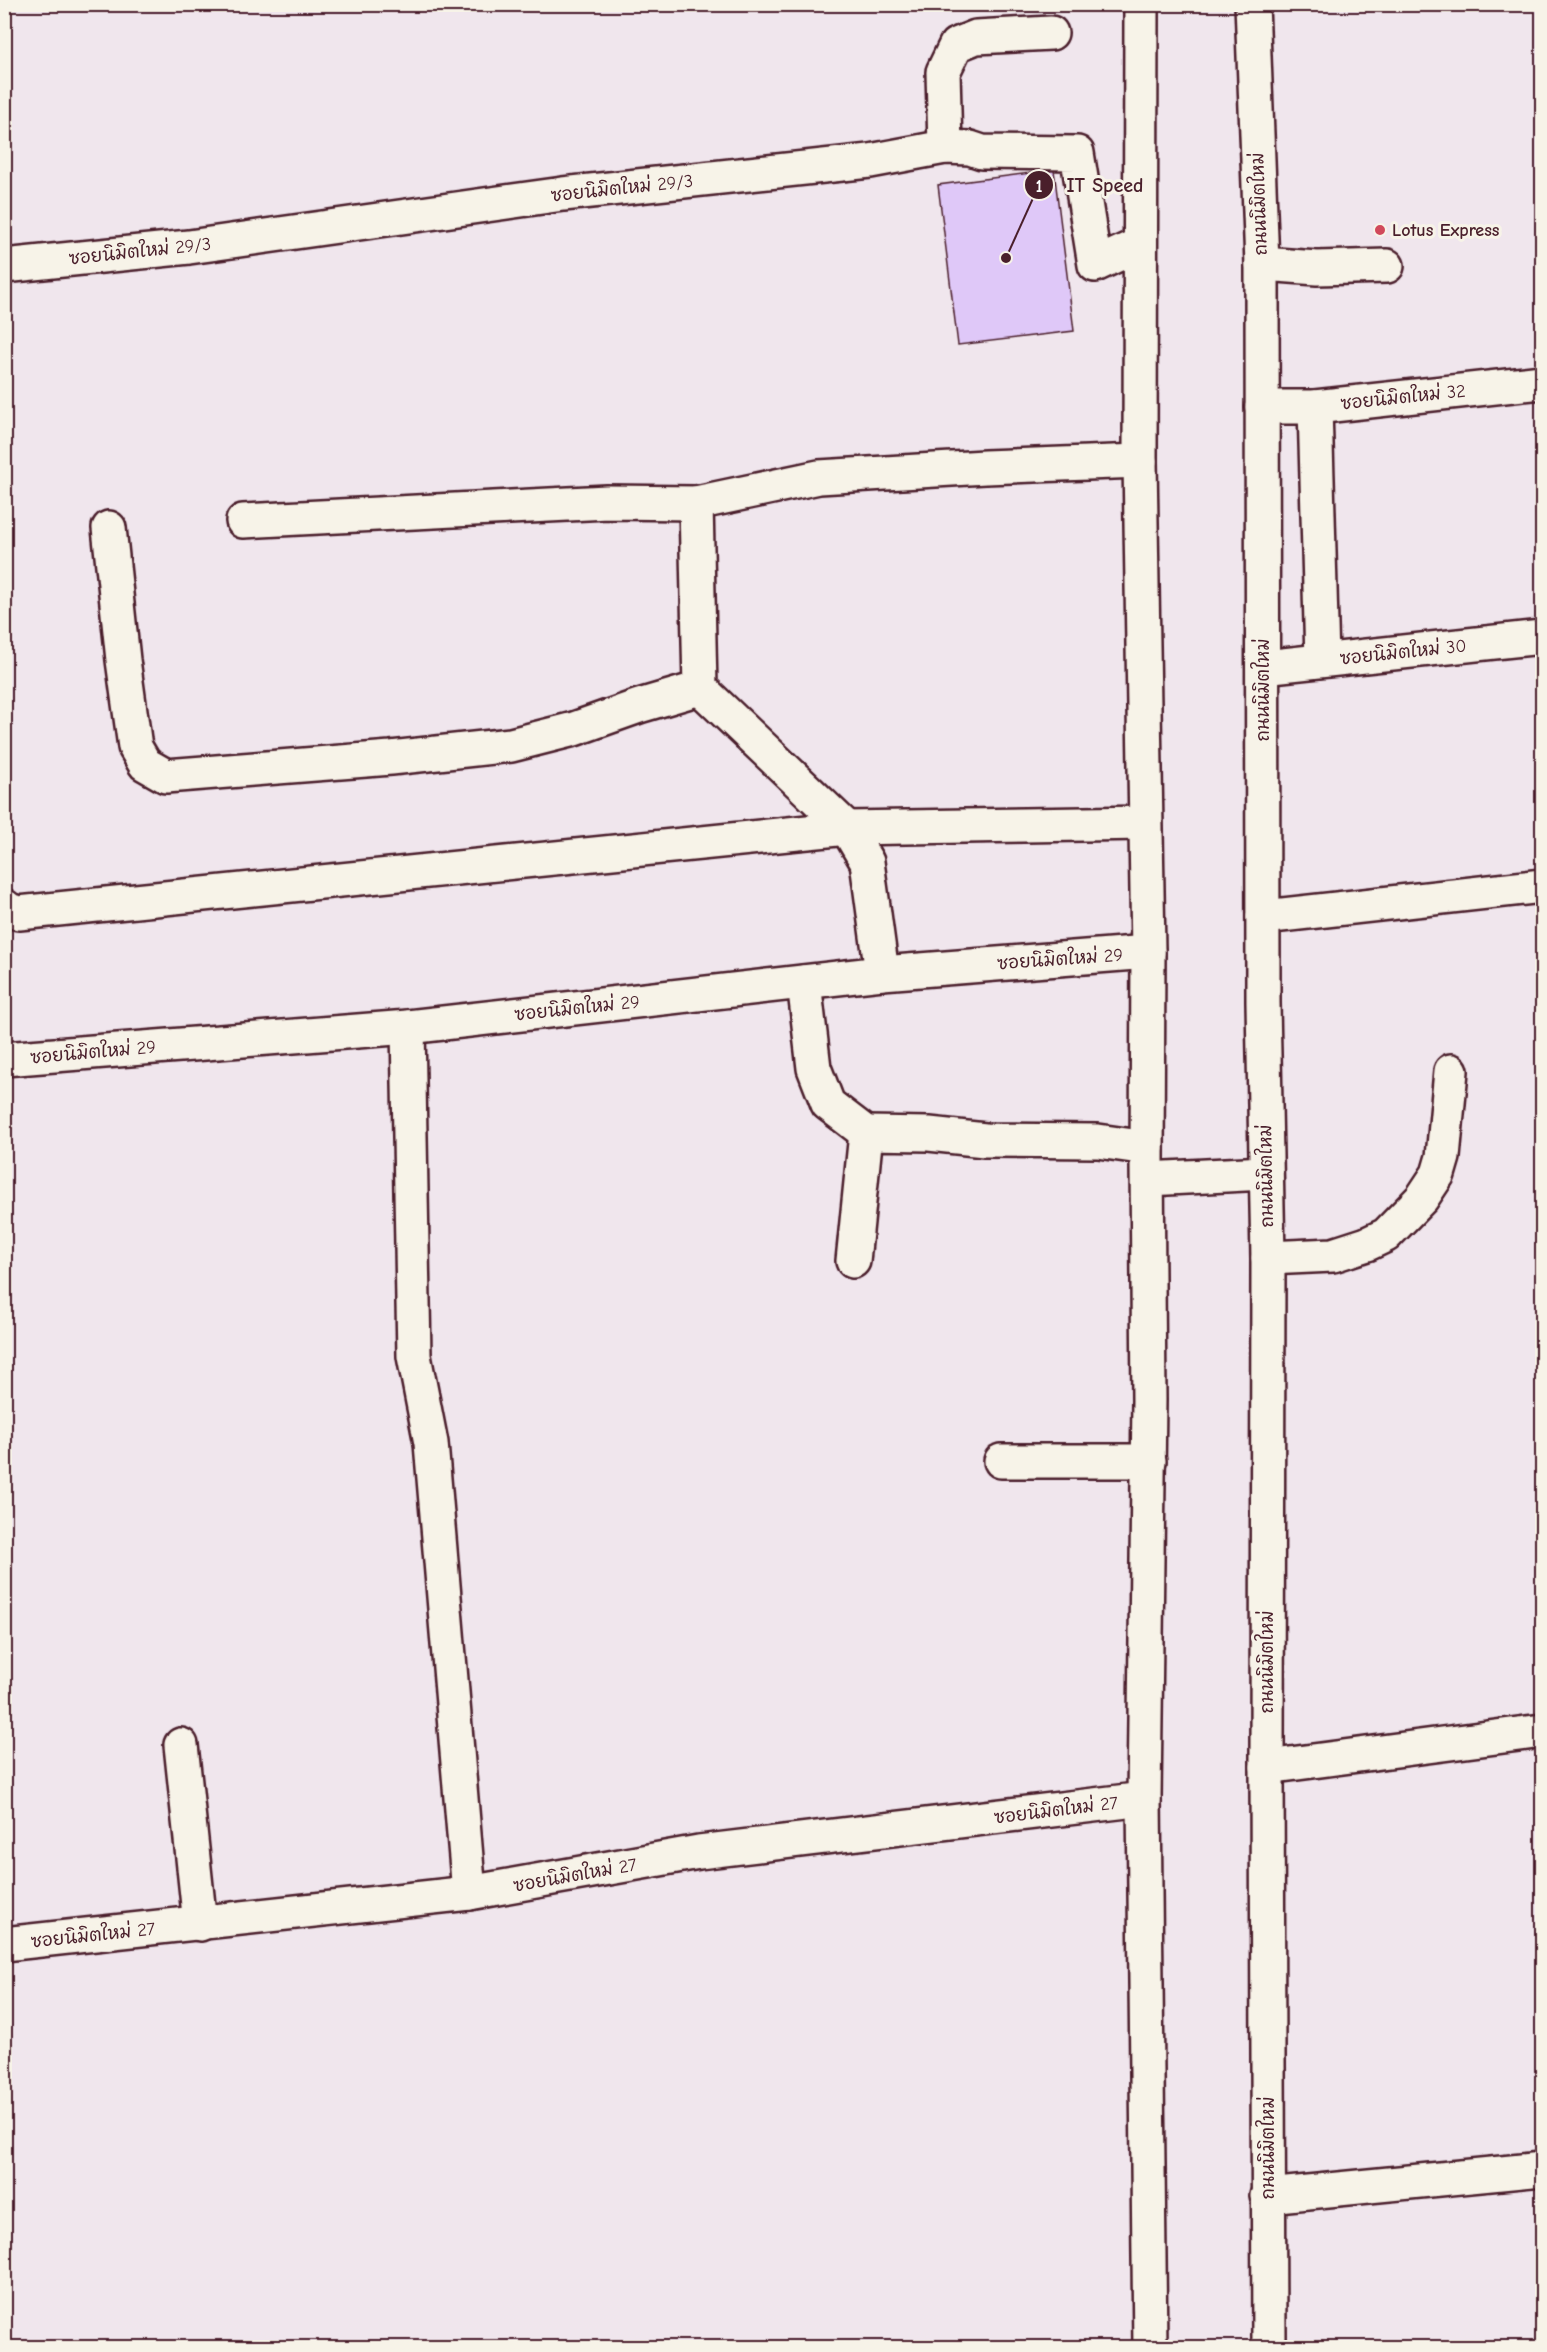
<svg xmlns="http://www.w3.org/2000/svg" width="1547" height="2352" font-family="'Comic Neue','Playpen Sans Thai',sans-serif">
<rect width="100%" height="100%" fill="#f0e6ed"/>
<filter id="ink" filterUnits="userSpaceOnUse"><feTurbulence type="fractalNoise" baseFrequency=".0167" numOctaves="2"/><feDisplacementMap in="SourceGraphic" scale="12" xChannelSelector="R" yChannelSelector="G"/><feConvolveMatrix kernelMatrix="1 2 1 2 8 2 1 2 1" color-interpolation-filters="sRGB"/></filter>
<g filter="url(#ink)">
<!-- building -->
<polygon fill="#dfc8f8" stroke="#4a1f2b" stroke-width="1.5" points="1054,170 1074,331 958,345 938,185"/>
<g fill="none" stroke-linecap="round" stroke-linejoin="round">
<defs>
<g id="minor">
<polyline points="945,147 943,72 956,45 976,37 1051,33"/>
<polyline points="1262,264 1317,268 1387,266"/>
<polyline points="4,266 189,247 563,194 870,161 945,147 970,148 982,152 1077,153 1095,265 1140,244"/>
<polyline points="1262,407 1315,407 1542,382"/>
<polyline points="1315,407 1322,660"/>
<polyline points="243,521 607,502 696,503"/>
<polyline points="109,528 123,660 135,747 145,764 166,776 391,758 511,745 574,729 639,706 700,688"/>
<polyline points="1263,667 1542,637"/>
<polyline points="4,906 9,910 19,913 847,828 1145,823"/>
<polyline points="1263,917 1542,886"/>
<polyline points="882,973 867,862 847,828 700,688 696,503 819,477 985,467 1140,461"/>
<polyline points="804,982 814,1068 828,1104 866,1133"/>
<polyline points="408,1027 414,1356 431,1443 469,1893"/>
<polyline points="4,1059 408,1027 882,973 1148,952"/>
<polyline points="1268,1258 1333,1255 1367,1244 1386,1235 1422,1198 1438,1174 1443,1157 1451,1071"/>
<polyline points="853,1261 866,1133 929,1134 985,1140 1098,1141 1147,1148"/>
<polyline points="1001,1461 1149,1461"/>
<polyline points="181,1745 200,1924"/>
<polyline points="1267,1767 1542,1731"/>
<polyline points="4,1944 469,1893 699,1852 1144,1799"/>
<polyline points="1267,2196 1542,2169"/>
</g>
<g id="major">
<polyline points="1141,4 1140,461 1148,952 1147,1162 1149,1400 1144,1799 1150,2348"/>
<polyline points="1252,4 1262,264 1263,1003 1268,1258 1267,1767 1269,2348"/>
<polyline points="1148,1179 1265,1173"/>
</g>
</defs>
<!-- minor casing -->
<use href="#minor" stroke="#4a1f2b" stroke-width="38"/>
<!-- major casing -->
<use href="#major" stroke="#4a1f2b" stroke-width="38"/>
<!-- minor -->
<use href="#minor" stroke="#f7f3e8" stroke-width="33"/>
<!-- major -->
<use href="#major" stroke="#f7f3e8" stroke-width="33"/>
</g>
</g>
<!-- markers -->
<circle fill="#d1495b" stroke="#f7f3e8" stroke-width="2" cx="1380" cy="230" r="6"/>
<g text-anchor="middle" stroke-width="6" stroke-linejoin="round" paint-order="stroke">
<!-- street labels -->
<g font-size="18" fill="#4a1f2b" stroke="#f7f3e8">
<text transform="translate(622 188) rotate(-6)" y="6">ซอยนิมิตใหม่ 29/3</text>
<text transform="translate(1259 204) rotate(-92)" y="6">ถนนนิมิตใหม่</text>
<text transform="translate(140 251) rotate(-6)" y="6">ซอยนิมิตใหม่ 29/3</text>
<text transform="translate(1403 397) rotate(-6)" y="6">ซอยนิมิตใหม่ 32</text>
<text transform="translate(1403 652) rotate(-6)" y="6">ซอยนิมิตใหม่ 30</text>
<text transform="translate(1263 690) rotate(-90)" y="6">ถนนนิมิตใหม่</text>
<text transform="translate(1060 959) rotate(-4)" y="6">ซอยนิมิตใหม่ 29</text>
<text transform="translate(577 1008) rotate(-6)" y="6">ซอยนิมิตใหม่ 29</text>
<text transform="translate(93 1052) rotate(-5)" y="6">ซอยนิมิตใหม่ 29</text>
<text transform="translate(1266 1176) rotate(-91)" y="6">ถนนนิมิตใหม่</text>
<text transform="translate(1267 1662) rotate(-90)" y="6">ถนนนิมิตใหม่</text>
<text transform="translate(1056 1810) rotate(-7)" y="6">ซอยนิมิตใหม่ 27</text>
<text transform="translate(575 1875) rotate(-10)" y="6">ซอยนิมิตใหม่ 27</text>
<text transform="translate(93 1935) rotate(-6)" y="6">ซอยนิมิตใหม่ 27</text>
<text transform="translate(1268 2148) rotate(-90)" y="6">ถนนนิมิตใหม่</text>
</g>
<!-- poi labels -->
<g font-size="18" font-weight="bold" fill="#4a1f2b" stroke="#f7f3e8" text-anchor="start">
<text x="1392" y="236">Lotus Express</text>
</g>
</g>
<!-- callouts -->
<path fill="none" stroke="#4a1f2b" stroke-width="2" d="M1006 258L1039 185"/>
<g fill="#4a1f2b" stroke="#f7f3e8" stroke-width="2">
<circle cx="1006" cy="258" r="6"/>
<circle cx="1039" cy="185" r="15"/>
</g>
<g font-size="18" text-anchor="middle" font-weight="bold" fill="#fff">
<text x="1039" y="192">1</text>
</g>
<g font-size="20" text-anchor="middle" font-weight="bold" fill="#4a1f2b" stroke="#f7f3e8" stroke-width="6" stroke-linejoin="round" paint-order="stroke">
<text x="1105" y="192">IT Speed</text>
</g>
<!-- margin -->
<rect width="1547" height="2352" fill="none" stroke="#f7f3e8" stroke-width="24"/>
<rect x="12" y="12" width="1523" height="2328" fill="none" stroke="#4a1f2b" stroke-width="2" filter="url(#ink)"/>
</svg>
